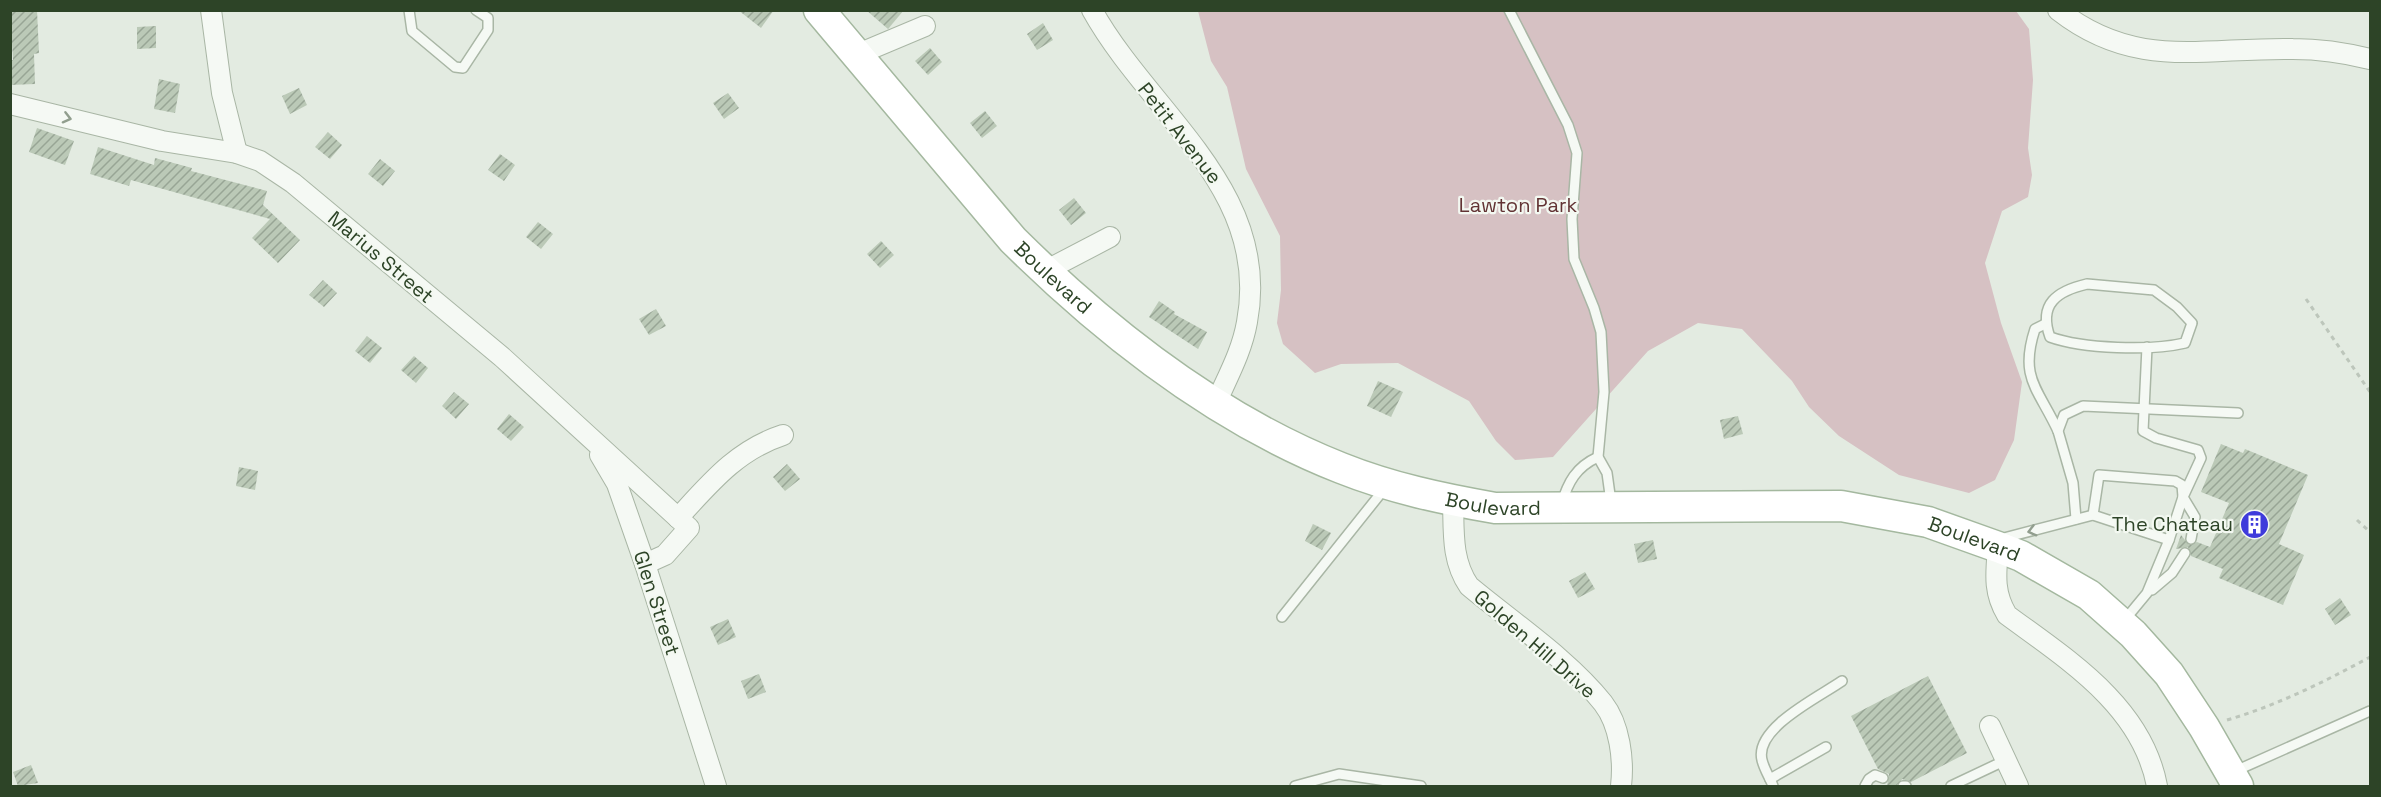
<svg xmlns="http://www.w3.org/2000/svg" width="2381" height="797" font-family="'Space Grotesk',sans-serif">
<defs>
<pattern id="building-hatch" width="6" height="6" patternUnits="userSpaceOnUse" patternTransform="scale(1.5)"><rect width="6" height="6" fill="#bbc9b7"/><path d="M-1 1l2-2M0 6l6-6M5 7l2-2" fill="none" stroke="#98a595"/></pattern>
</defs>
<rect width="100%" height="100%" fill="#e3ebe1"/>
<!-- park -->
<polygon fill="#d6c1c3" points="1198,11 2016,11 2029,29 2033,80 2028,148 2032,175 2028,197 2002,211 1985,263 2001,323 2022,382 2014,440 1995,480 1969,493 1899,475 1839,436 1809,407 1792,381 1742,329 1698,323 1648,351 1553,457 1515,460 1496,441 1469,401 1398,363 1341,364 1315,373 1283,344 1277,323 1281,290 1280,236 1246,169 1227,87 1211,61"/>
<!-- building -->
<g fill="url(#building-hatch)">
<polygon points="10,10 37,10 39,53 34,54 35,84 10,85 10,60 13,60"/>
<polygon points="738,10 774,10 761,28"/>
<polygon points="866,10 904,10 888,29"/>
<polygon points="1043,23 1053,40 1037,50 1027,34"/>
<polygon points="156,26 156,48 137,49 137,27"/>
<polygon points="930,48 942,62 928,75 915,61"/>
<polygon points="159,79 180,84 175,113 154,109"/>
<polygon points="299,88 307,105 290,114 282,96"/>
<polygon points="728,93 739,108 724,119 713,103"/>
<polygon points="985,111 997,126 982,138 970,123"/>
<polygon points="37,128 74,141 65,165 29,152"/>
<polygon points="328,132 342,145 330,159 315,147"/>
<polygon points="98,147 154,165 155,158 192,168 191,171 267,191 263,205 300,240 278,263 252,238 270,219 131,180 129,186 90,174"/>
<polygon points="500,154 515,165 504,181 488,170"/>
<polygon points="380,159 395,171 383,186 368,174"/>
<polygon points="1074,198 1086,213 1071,225 1059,210"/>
<polygon points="538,222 553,234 541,249 526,237"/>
<polygon points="881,241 894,255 880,268 867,254"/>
<polygon points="323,280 337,293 324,307 309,295"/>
<polygon points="1159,301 1175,312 1174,314 1207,332 1198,349 1149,317"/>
<polygon points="656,309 666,326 649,335 639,319"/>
<polygon points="367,336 382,348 370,363 355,351"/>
<polygon points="414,356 428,368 416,383 401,370"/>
<polygon points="1378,381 1403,392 1391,417 1367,406"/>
<polygon points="454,392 469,404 456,419 442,406"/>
<polygon points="509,414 524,427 511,441 497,429"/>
<polygon points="1738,416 1743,434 1724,439 1720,420"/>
<polygon points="2221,444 2243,453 2245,449 2308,475 2279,544 2304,555 2283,605 2219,578 2223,569 2191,556 2188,547 2176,549 2181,535 2189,545 2197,542 2210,547 2229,503 2201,492"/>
<polygon points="787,464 800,479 785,491 773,477"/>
<polygon points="239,467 258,471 255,490 236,486"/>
<polygon points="1313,524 1331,533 1322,550 1305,541"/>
<polygon points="1653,540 1657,559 1638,563 1634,544"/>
<polygon points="1585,572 1595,589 1578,598 1569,581"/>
<polygon points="2340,598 2351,615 2335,625 2325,609"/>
<polygon points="728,619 736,637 718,645 710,627"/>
<polygon points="759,674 766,692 748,699 741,681"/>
<polygon points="1928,676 1967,753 1911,782 1902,779 1896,786 1887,786 1889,774 1878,769 1851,716"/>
<polygon points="31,765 38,783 18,786 13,772"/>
</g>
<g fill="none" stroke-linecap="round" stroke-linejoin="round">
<defs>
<g id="service">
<polyline points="409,10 412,31 455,67 463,68 488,30 488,18 476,10"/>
<polyline points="1509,10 1568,125 1577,153 1572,219 1574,259 1594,308 1601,332 1604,392 1598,457 1607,473 1611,502"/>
<path d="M2087,284L2154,290L2177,307L2192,323L2185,343C2151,351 2083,349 2050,337C2038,304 2057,291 2087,284Z"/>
<path d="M2045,324L2035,329C2019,378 2038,388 2058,431"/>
<polyline points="2147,347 2143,431 2156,438 2198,450 2201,458 2183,497 2195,517 2191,539"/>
<path d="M1561,505C1568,482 1576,467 1598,457"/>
<polyline points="2093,515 2099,475 2175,481 2182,485 2183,497 2169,540"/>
<polyline points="2076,519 2073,483 2058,431 2064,415 2083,406 2238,413"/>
<polyline points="2000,539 2093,515 2169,540 2147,593 2123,622"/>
<polyline points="2152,590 2172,573 2185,553"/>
<polyline points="1282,617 1385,488"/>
<polyline points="2233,772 2370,711"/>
<polyline points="1770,779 1826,747"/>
<polyline points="1295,786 1339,774 1421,786"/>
<path d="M1773,786C1770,778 1764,769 1762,760C1754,728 1819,697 1842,681"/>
<polyline points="1865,786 1869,779 1875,775 1883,778"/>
<polyline points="1903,786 1906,786"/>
<polyline points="1951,786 2006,760"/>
</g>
<g id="minor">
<polyline points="211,10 222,93 237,153"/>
<path d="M1092,10C1149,113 1272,190 1247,322C1242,351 1228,376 1216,403"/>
<path d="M2058,10C2136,71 2203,47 2293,49C2318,49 2346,53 2370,59"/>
<polyline points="856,55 925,26"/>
<polyline points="10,104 162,141 237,153 260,161 293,183 502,357 689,528 665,555 645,564"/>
<polyline points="1045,271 1110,237"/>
<polyline points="600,455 617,484 645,564 716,786"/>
<path d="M1453,501C1454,530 1451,560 1469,586C1512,622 1568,659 1603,703C1620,725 1624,760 1621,786"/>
<path d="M678,518C710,483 737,450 783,435"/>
<path d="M1998,547C1996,573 1993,592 2007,615C2068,660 2142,706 2157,786"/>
<polyline points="1990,726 2018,786"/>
</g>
<g id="primary">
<path id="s1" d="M819,10L1013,240C1106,332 1219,420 1341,468C1391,488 1443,499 1495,508L1841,506L1928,522L1998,547L2021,556L2089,595L2133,634L2169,674L2204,727L2238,786"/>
</g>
</defs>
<!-- service casing -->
<use href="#service" stroke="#a9b6a5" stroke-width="12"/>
<!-- minor casing -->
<use href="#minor" stroke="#a9b6a5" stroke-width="22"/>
<!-- primary casing -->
<use href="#primary" stroke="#a4b89f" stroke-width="33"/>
<!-- path -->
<g stroke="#bdc6bb" stroke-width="3" stroke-dasharray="4.5 4.5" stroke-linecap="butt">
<polyline points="2306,299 2370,392"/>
<polyline points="2357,520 2370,532"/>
<path d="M2227,720C2278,705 2324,682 2370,657"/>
</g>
<!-- service -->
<use href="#service" stroke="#f5f9f4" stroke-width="9"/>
<!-- minor -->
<use href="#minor" stroke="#f5f9f4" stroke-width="20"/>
<!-- primary -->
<use href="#primary" stroke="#fff" stroke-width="30"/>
</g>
<!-- one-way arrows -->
<defs><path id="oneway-chevron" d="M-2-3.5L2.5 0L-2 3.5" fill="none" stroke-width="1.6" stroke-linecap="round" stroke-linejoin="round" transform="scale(1.5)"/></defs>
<g stroke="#919e8e">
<use href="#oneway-chevron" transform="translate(67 118) rotate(14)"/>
<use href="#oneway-chevron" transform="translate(2032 531) rotate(165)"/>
</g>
<!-- icons -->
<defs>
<symbol id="building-disc" viewBox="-11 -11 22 22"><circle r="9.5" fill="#3f3bdb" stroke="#f3f8f1"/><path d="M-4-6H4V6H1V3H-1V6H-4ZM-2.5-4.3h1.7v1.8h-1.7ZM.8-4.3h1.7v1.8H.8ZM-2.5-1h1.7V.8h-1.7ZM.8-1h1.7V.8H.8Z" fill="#fff"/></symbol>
</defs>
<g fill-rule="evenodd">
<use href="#building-disc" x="2238" y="508" width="33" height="33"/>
</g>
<g text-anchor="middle" stroke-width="4.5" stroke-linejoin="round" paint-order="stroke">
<!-- street labels -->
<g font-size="20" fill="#2d4427" stroke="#f3f8f1">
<text transform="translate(1180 133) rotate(52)" y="7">Petit Avenue</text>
<text transform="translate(381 257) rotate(40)" y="7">Marius Street</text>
<text dy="7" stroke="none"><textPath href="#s1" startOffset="356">Boulevard</textPath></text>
<text dy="7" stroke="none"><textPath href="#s1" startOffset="860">Boulevard</textPath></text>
<text dy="7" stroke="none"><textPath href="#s1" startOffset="1346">Boulevard</textPath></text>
<text transform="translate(657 603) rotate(72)" y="7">Glen Street</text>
<text transform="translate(1535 644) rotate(41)" y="7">Golden Hill Drive</text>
</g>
<!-- park labels -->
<g font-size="20" fill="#623334" stroke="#f3f8f1">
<text x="1518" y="212">Lawton Park</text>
</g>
<!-- poi labels -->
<g font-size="20" fill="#2d4427" stroke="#f3f8f1" text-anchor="end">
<text x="2233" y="531">The Chateau</text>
</g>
</g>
<!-- border -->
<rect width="2381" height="797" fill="none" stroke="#2d4427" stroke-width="24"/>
</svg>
